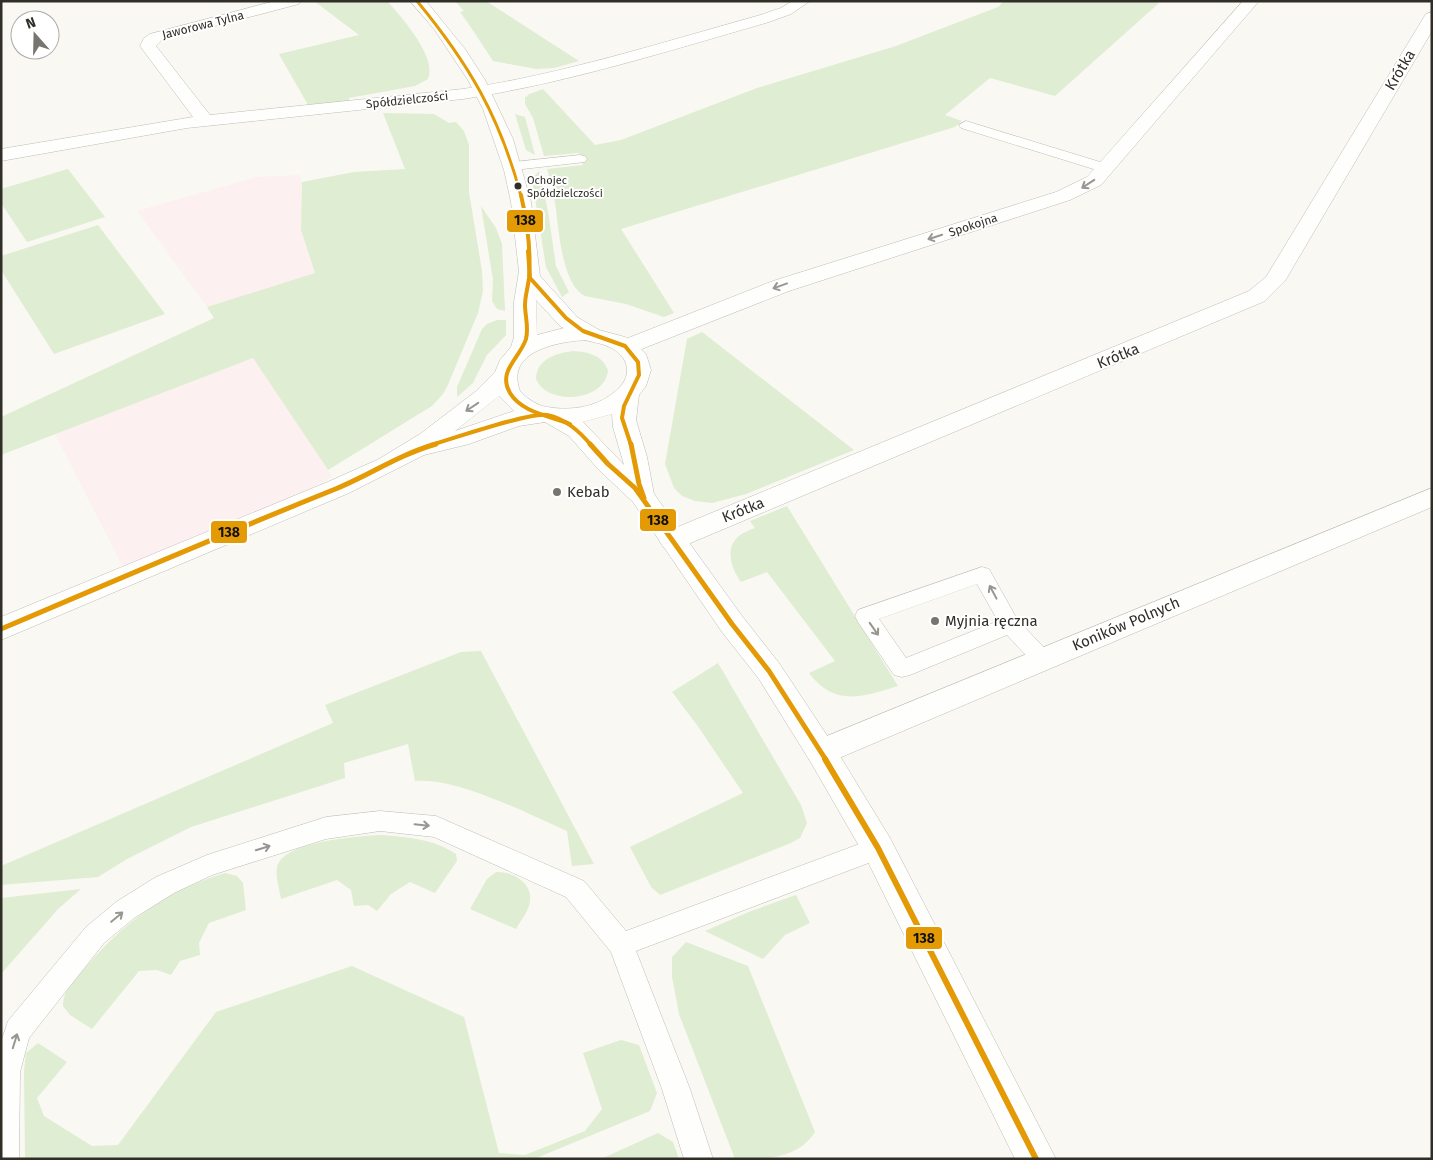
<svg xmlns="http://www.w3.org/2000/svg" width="1433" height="1160" font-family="'Fira Sans',sans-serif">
<rect width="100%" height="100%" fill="#faf8f2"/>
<!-- industrial -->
<g fill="#fdf0f0">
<polygon points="300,175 302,182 301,230 315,273 207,307 137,211 257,177"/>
<polygon points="253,358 332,477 216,537 127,575 55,434"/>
</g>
<!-- green -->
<g fill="#dfedd2">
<path d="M314,1H387C401,16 438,58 428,79L415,86L349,98V101L308,105L279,54L359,35Z"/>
<polygon points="455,1 486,1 579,61 554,68 536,69 493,61 470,26 460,12 464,11"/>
<path d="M1004,1H1150L1159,3L1055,96L990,78L945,115L962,121L955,127L621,229L674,313L664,317L626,304L585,296C561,284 559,227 555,203C553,191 550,180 547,169L583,165L579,153L544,156L533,118L525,104V97L529,96L527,95L543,89L595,145L621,140L757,88L896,46L998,7Z"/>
<polygon points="383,113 434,114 449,123 456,122 464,131 469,145 469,192 482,271 483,291 478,313 447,387 443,394 432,406 328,470 253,358 1,455 1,417 214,318 207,307 315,273 301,230 302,182 354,172 405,169"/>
<polygon points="515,114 525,117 535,155 526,150"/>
<polygon points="68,169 105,217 27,242 1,203 1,189"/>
<polygon points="539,171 548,211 556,266 569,292 562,297 546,267 532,179"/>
<polygon points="481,206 496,228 502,244 505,311 497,309 492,301 493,280"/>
<polygon points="98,225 165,314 54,354 1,270 1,256"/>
<polygon points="497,320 506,320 506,335 487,355 473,383 457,397 457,387 482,329 487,324"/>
<polygon points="702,332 854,450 746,494 712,503 695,501 682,496 674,488 665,464 687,339"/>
<path d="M573,351C588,352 603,355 608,371C604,402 547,406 536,379C536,359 557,353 573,351Z"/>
<path d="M787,506L898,686C863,697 834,707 809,673L835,661L767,572L741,582C731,569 724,547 740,535C744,532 750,530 755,528L750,521Z"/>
<path d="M481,651L594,864L572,866L567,831C528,814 457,777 415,781L408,744L344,763L345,778L191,827L127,859L98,877L1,885V866L333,723L325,705L461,652Z"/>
<polygon points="718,663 801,805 807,823 800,838 791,843 660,895 651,887 630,847 743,793 697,725 672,692"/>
<path d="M381,835C407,837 434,839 456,854L457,861L435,893L410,882L391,894L377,911L368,905L354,906L351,890L337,880L281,899C280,890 275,877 277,868C281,841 360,836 381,835Z"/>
<path d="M496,872C511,871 533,882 530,901C529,911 521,920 516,929L470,909L487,879Z"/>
<path d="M225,873L237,876L243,883L246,910L209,923L199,943L200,955L180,961L171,975L157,970L139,971L92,1029L70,1015L63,1006C63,990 74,980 85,968C124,922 167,890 225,873Z"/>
<polygon points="81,889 58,909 1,974 1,898"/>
<polygon points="796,895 810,923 785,935 763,959 705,931 751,911"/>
<path d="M686,942L748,966L815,1132C797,1160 764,1159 735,1159L679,1014L672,977V957Z"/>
<polygon points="352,966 464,1017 499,1153 525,1155 585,1131 602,1109 583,1053 621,1040 639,1045 657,1093 650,1111 534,1159 25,1159 24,1071 26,1053 38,1043 67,1062 37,1098 44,1116 92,1146 118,1145 216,1012"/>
<polygon points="658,1133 673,1142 679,1159 601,1159"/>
</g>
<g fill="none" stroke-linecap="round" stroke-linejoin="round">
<defs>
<g id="service">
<polygon points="966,121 1110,165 1112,168 1105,172 1100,171 961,128 959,125"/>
<polygon points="580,155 585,156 587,159 585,162 514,170 507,166 514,162"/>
<path d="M982,567L989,569L1017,619L1049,653L1053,659L1049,665L1042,667L1035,665L1007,635L910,675L902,677L894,675L858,622L855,616L858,610ZM977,584L998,621L906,658L879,619Z"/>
<polygon points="380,811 436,816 584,881 626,931 878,837 887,840 890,848 887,856 636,951 690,1089 713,1159 684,1159 662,1089 611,952 566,897 434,837 380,831 326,839 212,875 174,893 134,918 104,943 29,1038 20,1072 19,1159 1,1159 1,1042 8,1021 86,927 116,902 156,877 207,855 326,817"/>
</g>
<g id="minor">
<path d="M275,1H301L299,4L162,40L156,46L210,115L463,89C563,74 660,43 757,16L781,8L792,1H810L791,14L769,22C668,51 567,83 463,99L187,128L1,161V149L193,117L140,46L144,38L150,34Z"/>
<polygon points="1243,1 1259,1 1101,185 1070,200 789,291 634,352 626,354 618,352 615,347 618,342 773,281 1056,192 1087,177"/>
<polygon points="1432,12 1432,31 1285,281 1265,301 681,547 672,550 663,547 659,540 663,533 1249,291 1266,277 1424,17 1426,14"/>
<polygon points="1432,488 1432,507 832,761 821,765 810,761 805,752 810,743"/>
</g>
<path id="tertiary" d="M410,1H426L465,49L485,80L513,139L531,202L540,276L577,317L599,330L625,337L642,350L646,354L651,370L646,386L639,395L636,420L647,457L654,494L742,616L779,663L832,743L890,838L1056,1159H1015L866,858L810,761L759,679L722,632L633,502L599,470L569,436L545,422L519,426L469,444L424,455L349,493L1,640V617L330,481L379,459L420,434L475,392L495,372L500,360L511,347L514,337V302L519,271L511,202L504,170L483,109L468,80L434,29ZM536,300L561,327L564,328L537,335ZM585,340C592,342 600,343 607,346C615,349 624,356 626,364C629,373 625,382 619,388C599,408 569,412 542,406C534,403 525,397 520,391C505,351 557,342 585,340ZM499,396L514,411L455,431ZM612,414L613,427L624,465L583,422Z"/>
</defs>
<!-- service casing -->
<use href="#service" stroke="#bebcb6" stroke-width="1"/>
<!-- minor casing -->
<use href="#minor" stroke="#bebcb6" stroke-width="1"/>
<!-- tertiary casing -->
<use href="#tertiary" stroke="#bebcb6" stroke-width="1"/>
<!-- service -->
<use href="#service" fill="#fefefd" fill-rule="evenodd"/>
<!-- minor -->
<use href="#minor" fill="#fefefd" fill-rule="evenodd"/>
<!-- tertiary -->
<use href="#tertiary" fill="#fefefd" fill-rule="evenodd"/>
<defs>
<path id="bus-1-far3" d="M417,1C469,64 500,117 521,196"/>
<g id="bus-1-far2">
<path d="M521,195C527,221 531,252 529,278C528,287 525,296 525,305C525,316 529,327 526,339C520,358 497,371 510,393C522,413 551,416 570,424"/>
<polyline points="528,251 530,278 566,318 583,331 625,346 638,362 639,375 624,406 622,418 631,445"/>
<path d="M431,445C452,439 532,411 547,415C566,419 579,431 591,445"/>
</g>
<g id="bus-1-far1">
<polyline points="590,444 608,464 635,488 732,624 769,671 826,760"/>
<polyline points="631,444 639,484 644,498"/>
<path d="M1,629C111,582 221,535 333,490C368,476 398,455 436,444"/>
</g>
<polyline id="bus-1" points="825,759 878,848 1036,1159"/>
</defs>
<!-- bus-1-far3 casing -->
<use href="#bus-1-far3" stroke="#fff" stroke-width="5.5"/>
<!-- bus-1-far2 casing -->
<use href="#bus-1-far2" stroke="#fff" stroke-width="7"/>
<!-- bus-1-far1 casing -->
<use href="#bus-1-far1" stroke="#fff" stroke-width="9"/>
<!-- bus-1 casing -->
<use href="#bus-1" stroke="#fff" stroke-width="10"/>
<!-- bus-1-far3 -->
<use href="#bus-1-far3" stroke="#e39a04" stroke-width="3"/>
<!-- bus-1-far2 -->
<use href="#bus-1-far2" stroke="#e39a04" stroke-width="4"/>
<!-- bus-1-far1 -->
<use href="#bus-1-far1" stroke="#e39a04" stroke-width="5"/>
<!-- bus-1 -->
<use href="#bus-1" stroke="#e39a04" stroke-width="6"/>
</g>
<!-- one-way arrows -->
<defs><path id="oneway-shaft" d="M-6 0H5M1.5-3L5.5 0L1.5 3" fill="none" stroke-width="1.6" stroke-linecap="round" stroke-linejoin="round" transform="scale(1.25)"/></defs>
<g stroke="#989692">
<use href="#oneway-shaft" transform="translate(1088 184) rotate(147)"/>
<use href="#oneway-shaft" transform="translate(935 237) rotate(162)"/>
<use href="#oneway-shaft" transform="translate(780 286) rotate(160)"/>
<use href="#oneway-shaft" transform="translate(472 407) rotate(146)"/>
<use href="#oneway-shaft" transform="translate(993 592) rotate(-118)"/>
<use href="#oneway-shaft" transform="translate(874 629) rotate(55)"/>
<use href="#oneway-shaft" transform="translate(422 825) rotate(6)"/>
<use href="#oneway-shaft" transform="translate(263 848) rotate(-17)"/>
<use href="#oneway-shaft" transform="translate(117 917) rotate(-40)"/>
<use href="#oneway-shaft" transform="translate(15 1041) rotate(-73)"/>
</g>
<!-- markers -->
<circle fill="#312e28" stroke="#fff" stroke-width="2" cx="518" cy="186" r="4.5"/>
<g fill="#77756f" stroke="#fff" stroke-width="2">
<circle cx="557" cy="492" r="5"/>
<circle cx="935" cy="621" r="5"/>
</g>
<g text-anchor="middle" stroke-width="4" stroke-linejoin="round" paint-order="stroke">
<!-- far-bus labels -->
<g font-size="11" fill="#312e28" stroke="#fff" text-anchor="start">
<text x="527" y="184">Ochojec<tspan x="527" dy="13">Spółdzielczości</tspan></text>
</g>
<!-- far-street labels -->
<g font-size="12" fill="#312e28" stroke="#fff">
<text transform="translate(203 25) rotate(-14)" y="4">Jaworowa Tylna</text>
<text transform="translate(407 100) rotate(-6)" y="4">Spółdzielczości</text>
<text transform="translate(973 225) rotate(-18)" y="4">Spokojna</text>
</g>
<!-- street labels -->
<g font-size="15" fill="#312e28" stroke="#fff">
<text transform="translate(1400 70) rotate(-59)" y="5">Krótka</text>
<text transform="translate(1118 356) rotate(-22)" y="5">Krótka</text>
<text transform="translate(743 510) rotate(-22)" y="5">Krótka</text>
<text transform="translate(1126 624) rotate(-23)" y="5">Koników Polnych</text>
</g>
<!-- poi labels -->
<g font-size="15" fill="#312e28" stroke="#fff" text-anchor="start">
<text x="567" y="497">Kebab</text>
<text x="945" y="626">Myjnia ręczna</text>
</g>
</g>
<g stroke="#fff" stroke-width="2">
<rect x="506" y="209" width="38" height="24" rx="5" fill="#e39a04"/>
<rect x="639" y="508" width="38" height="24" rx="5" fill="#e39a04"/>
<rect x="210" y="520" width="38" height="24" rx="5" fill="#e39a04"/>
<rect x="905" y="926" width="38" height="24" rx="5" fill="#e39a04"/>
</g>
<g font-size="14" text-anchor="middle" font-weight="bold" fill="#111">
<text x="525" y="225">138</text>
<text x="658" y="525">138</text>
<text x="229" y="537">138</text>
<text x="924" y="943">138</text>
</g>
<!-- border -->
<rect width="1433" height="1160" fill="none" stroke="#312e28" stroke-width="5"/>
<!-- north arrow -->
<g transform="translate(35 35) rotate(340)"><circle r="24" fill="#ffffff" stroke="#adaba9"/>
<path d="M0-4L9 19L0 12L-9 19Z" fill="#77756f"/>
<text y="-8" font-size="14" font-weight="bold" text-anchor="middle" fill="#312e28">N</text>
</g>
</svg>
